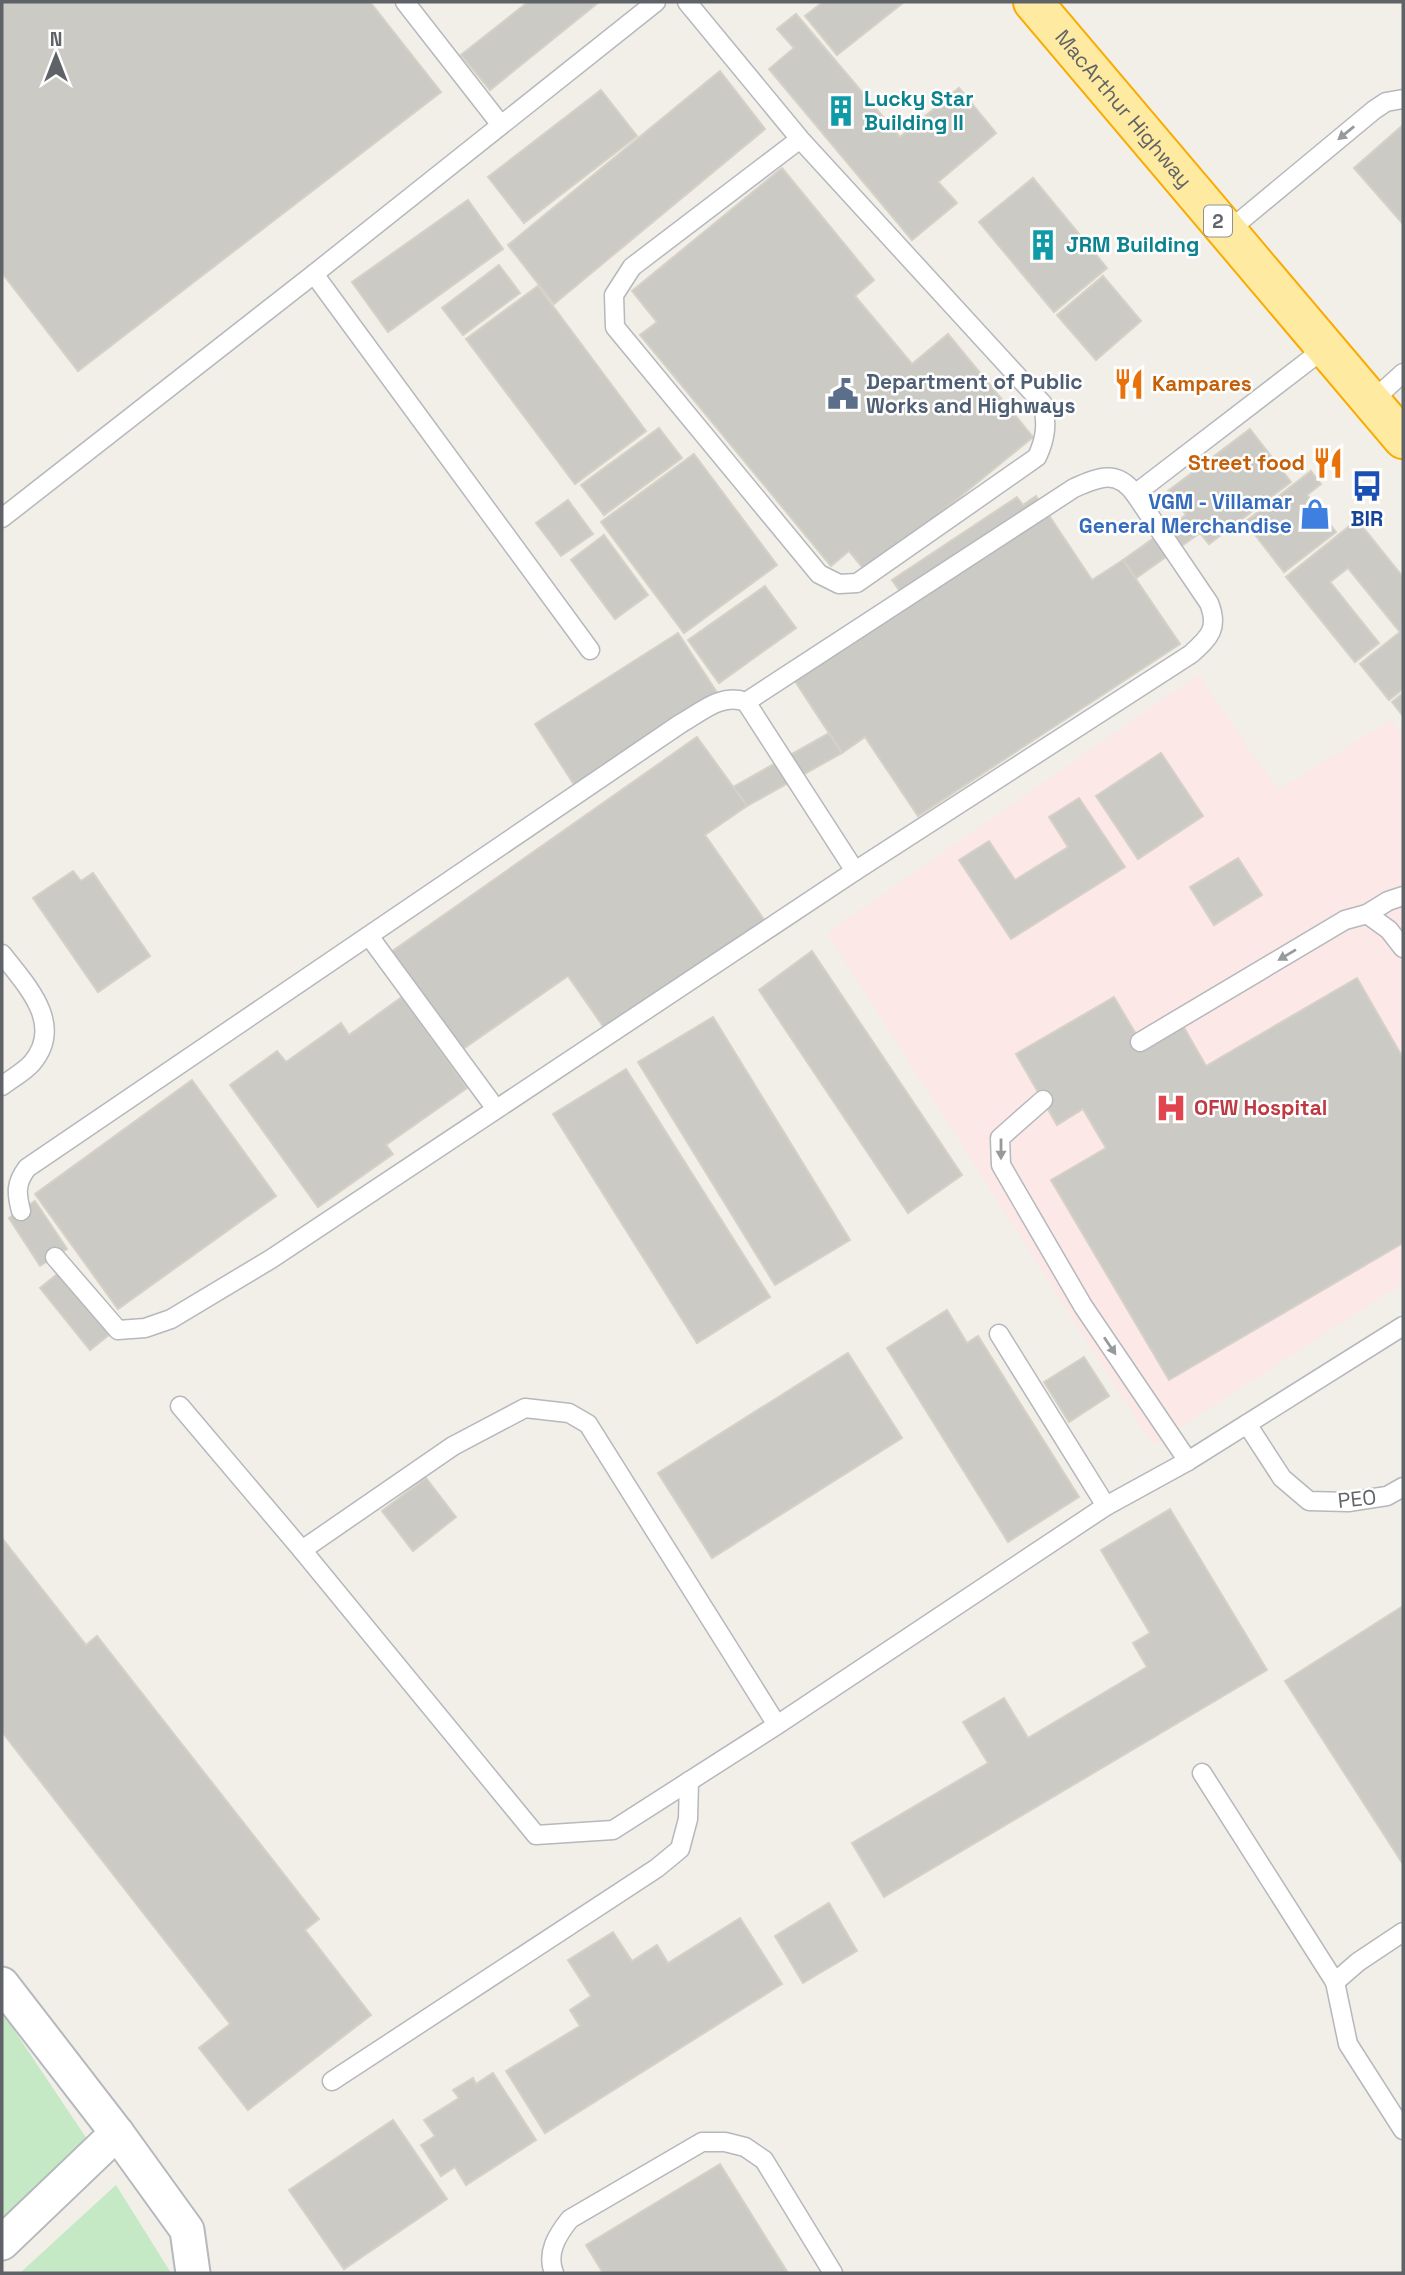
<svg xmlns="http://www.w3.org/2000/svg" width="1405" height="2275" font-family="'Space Grotesk',sans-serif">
<rect width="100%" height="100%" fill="#f1efe8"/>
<!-- medical -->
<polygon fill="#fce8e6" points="1198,675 1278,790 1391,720 1403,735 1403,1283 1153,1445 827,933"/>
<!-- green -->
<g fill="#c5e8c5">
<polygon points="2,2012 93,2148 2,2231"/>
<polygon points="116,2185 171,2273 20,2273"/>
</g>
<!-- building -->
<g fill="#cccac5" stroke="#d6d1c6" stroke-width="2">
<polygon points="4,2 370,2 441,92 78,371 2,273 2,3"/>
<polygon points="528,2 599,2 490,90 461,55"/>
<polygon points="823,2 904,2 837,55 805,16"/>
<polygon points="796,14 900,137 959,88 996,133 938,182 957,203 912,240 769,69 794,48 777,29"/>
<polygon points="720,71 765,129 554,304 508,245"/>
<polygon points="601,90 637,136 524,223 488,177"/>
<polygon points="1403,125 1403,224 1354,168"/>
<polygon points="782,168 874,280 855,296 912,364 948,334 1033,437 867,573 849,551 831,566 640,335 657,322 632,291"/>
<polygon points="1033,178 1107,268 1054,312 979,222"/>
<polygon points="468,200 503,249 388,332 352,282"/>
<polygon points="499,265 520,293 463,335 442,308"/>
<polygon points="1103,276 1141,321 1096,360 1057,315"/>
<polygon points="538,286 646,431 575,484 466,339"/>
<polygon points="659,428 682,458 604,515 581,485"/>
<polygon points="1250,429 1291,482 1209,544 1200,533 1136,578 1123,560 1186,515 1168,491"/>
<polygon points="694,454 777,565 684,633 601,522"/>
<polygon points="1311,471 1321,484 1307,495 1336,532 1284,572 1245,522"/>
<polygon points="1036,496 1092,580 1123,560 1180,644 918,816 865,737 842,753 791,675 906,600 892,580 1017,497 1023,505"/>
<polygon points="568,500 593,534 561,556 536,523"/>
<polygon points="1357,520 1403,577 1403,689 1389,700 1360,664 1400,632 1348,568 1330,582 1379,643 1355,662 1286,577"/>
<polygon points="604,535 648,595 615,619 571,560"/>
<polygon points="765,586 796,628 719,683 688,640"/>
<polygon points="678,633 718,694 575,786 535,724"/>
<polygon points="1403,693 1403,716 1392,702"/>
<polygon points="829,733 842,753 747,806 733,787"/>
<polygon points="697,737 747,806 705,835 765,921 607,1032 568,976 460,1051 391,952"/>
<polygon points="1161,753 1203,816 1138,859 1096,796"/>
<polygon points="1079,798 1125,867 1011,939 959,860 989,841 1015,880 1068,847 1049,817"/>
<polygon points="1238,858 1262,895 1214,925 1190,887"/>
<polygon points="73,871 81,881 93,873 150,956 98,992 33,898"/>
<polygon points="812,951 962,1175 908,1213 759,990"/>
<polygon points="1357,978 1403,1058 1403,1243 1169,1380 1051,1180 1106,1148 1083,1109 1057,1125 1016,1054 1114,997 1143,1046 1182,1024 1206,1066"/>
<polygon points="402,997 467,1088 386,1145 393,1154 318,1207 230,1085 277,1051 286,1062 341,1023 349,1035"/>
<polygon points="713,1017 850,1240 775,1285 638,1062"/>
<polygon points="626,1069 770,1297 697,1343 553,1114"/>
<polygon points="192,1080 276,1196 118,1309 35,1194"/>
<polygon points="35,1201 67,1249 40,1266 9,1218"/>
<polygon points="60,1272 110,1334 90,1350 40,1288"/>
<polygon points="947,1310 967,1343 978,1336 1079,1497 1008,1542 887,1348"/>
<polygon points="848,1353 902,1438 712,1558 658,1473"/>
<polygon points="1084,1357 1109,1396 1069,1422 1044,1382"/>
<polygon points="426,1478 456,1517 413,1551 382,1511"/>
<polygon points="1170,1509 1267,1670 884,1897 852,1843 988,1763 963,1722 1004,1698 1028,1738 1147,1667 1133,1643 1150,1633 1101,1550"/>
<polygon points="2,1538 86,1645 97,1636 319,1919 305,1930 371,2015 248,2110 199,2048 230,2024 2,1732"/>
<polygon points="1403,1606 1403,1864 1285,1681"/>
<polygon points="829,1903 857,1951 803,1983 775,1936"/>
<polygon points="740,1918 782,1984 545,2133 506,2071 580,2026 570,2010 591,1996 568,1960 613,1932 632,1961 657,1945 668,1963"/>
<polygon points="493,2073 536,2140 466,2185 455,2167 441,2176 421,2145 435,2136 424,2120 459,2098 453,2090 473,2078 476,2084"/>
<polygon points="393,2120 447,2199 344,2269 289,2190"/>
<polygon points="720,2164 788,2273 603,2273 586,2245"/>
</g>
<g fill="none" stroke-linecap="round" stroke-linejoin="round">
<defs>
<g id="service">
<polyline points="405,2 501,125"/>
<path d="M687,2L800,139L1043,404C1047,424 1046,438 1037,457L857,583L839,584L819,574L615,327L614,295L632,267L800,139"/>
<polyline points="1227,232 1374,110 1386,102 1403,99"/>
<polyline points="1371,402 1403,373"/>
<polyline points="2,518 314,274"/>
<polyline points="590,650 314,274 656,2"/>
<path d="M746,702L1074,488C1099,477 1117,469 1135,494"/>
<polyline points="1367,914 1388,901 1403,896"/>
<polyline points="369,936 496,1109"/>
<path d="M2,954C26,985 65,1024 32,1063C24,1072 11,1079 2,1086"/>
<polyline points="1140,1042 1345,920 1367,914 1389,930 1403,948"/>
<polyline points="1043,1100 1000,1138 1001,1165 1083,1306 1188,1461"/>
<path d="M21,1211C16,1192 16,1183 27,1168L680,724C700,713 722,692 746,702L855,871"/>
<path d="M55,1257L118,1330L145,1328L171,1319L271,1259L855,871L1191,654C1210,637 1219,628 1209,603L1135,494L1325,348"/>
<polyline points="999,1334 1106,1506"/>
<polyline points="180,1406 302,1550"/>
<polyline points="1247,1424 1282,1478 1309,1501 1348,1502 1387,1496 1403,1487"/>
<polyline points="777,1725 588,1424 569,1413 525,1408 453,1446 302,1550 536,1835 613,1830 777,1725 1106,1506 1188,1461 1403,1326"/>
<polyline points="1202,1773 1335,1982 1358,1962 1403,1932"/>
<polyline points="1335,1982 1348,2044 1403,2130"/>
<polyline points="332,2081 657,1868 680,1849 688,1819 689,1781"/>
<path d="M554,2273C546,2253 557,2235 570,2219L702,2142H725L745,2147L764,2160L833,2273"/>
</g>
<g id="minor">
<polyline points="2,1984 117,2133 187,2230 193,2273"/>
<polyline points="2,2243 117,2133"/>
</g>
<g id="trunk">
<path id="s1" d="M1033,2L1403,439"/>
</g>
</defs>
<!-- service casing -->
<use href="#service" stroke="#b5b8bc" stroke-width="21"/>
<!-- minor casing -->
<use href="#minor" stroke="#b5b8bc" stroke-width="37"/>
<!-- trunk casing -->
<use href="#trunk" stroke="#f9ab00" stroke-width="42"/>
<!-- service -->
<use href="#service" stroke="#fff" stroke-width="18"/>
<!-- minor -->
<use href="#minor" stroke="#fff" stroke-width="33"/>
<!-- trunk -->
<use href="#trunk" stroke="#feeaa1" stroke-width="38"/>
</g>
<!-- one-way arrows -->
<defs><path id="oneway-solid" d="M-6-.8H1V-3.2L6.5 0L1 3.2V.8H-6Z" transform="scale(1.75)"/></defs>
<g fill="#979a9d">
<use href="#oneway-solid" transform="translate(1346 133) rotate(141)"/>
<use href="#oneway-solid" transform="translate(1287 955) rotate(149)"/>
<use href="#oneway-solid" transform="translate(1001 1149) rotate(90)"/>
<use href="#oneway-solid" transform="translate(1110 1346) rotate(56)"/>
</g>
<!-- icons -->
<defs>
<symbol id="building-bare" viewBox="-9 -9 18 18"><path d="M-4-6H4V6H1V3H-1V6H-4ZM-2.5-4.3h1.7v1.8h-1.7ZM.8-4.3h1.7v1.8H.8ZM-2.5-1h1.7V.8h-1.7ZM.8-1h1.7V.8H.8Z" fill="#0f9aa8" stroke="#fff" stroke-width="2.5" paint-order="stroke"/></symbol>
<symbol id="restaurant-bare" viewBox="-9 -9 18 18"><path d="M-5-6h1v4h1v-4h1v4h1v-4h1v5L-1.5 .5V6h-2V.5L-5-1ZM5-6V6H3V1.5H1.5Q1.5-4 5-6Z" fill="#e8710a" stroke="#fff" stroke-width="2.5" paint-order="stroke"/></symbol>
<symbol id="civic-bare" viewBox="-9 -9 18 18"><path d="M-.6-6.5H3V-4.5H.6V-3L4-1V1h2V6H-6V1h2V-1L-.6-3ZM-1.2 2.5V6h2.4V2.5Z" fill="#5c6f8a" stroke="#fff" stroke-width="2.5" paint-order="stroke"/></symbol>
<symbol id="bus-bare" viewBox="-9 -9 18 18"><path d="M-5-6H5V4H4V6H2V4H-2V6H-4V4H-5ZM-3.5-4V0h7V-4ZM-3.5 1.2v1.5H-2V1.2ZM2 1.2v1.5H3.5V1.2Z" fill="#1a4fb4" stroke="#fff" stroke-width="2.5" paint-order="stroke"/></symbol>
<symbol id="shop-bare" viewBox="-9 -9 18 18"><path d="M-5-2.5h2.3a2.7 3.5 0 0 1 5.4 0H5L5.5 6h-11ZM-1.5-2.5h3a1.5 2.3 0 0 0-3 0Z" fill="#3f7fe0" stroke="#fff" stroke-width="2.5" paint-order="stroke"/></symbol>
<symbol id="hospital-bare" viewBox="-9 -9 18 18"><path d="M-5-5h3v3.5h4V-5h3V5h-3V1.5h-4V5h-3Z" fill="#e0444e" stroke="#fff" stroke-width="2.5" paint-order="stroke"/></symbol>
</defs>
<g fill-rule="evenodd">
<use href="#building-bare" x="819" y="89" width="44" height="44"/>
<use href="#building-bare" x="1021" y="223" width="44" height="44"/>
<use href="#restaurant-bare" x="1107" y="362" width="44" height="44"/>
<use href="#civic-bare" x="821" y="372" width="44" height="44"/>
<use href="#restaurant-bare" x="1306" y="441" width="44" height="44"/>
<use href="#bus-bare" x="1345" y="464" width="44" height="44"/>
<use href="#shop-bare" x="1293" y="492" width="44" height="44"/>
<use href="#hospital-bare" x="1149" y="1086" width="44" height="44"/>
</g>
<g text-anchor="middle" stroke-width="5" stroke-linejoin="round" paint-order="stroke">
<!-- shield labels -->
<rect fill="#fff" stroke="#8f9295" stroke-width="2" x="1204" y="205.5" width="28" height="31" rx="5"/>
<g font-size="19" font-weight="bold" fill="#5f6368">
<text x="1218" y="228">2</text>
</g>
<!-- culture labels -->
<g font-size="21" font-weight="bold" fill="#0d838f" stroke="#fff" text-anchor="start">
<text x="864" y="106">Lucky Star<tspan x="864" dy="24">Building II</tspan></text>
<text x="1066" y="252">JRM Building</text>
</g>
<!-- street labels -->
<g font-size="21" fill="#5f6368" stroke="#fff">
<text dy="7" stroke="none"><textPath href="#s1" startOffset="140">MacArthur Highway</textPath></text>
<text transform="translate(1357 1499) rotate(-6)" y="7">PEO</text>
</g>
<!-- service labels -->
<g font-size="21" font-weight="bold" fill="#4e5e75" stroke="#fff" text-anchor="start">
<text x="866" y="389">Department of Public<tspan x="866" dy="24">Works and Highways</tspan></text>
</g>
<!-- food labels -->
<g font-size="21" font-weight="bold" fill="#c56008" stroke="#fff" text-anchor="start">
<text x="1152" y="391">Kampares</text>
<text x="1305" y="470" text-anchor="end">Street food</text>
</g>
<!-- shop labels -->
<g font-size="21" font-weight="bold" fill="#366cbe" stroke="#fff" text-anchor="end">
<text x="1292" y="509">VGM - Villamar<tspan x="1292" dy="24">General Merchandise</tspan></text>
</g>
<!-- transit labels -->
<g font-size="21" font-weight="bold" fill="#164399" stroke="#fff">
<text x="1367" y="526">BIR</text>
</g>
<!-- health labels -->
<g font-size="21" font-weight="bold" fill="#be3a42" stroke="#fff" text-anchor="start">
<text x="1194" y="1115">OFW Hospital</text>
</g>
</g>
<!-- border -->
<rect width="1405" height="2275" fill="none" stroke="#5f6368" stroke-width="7"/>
<!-- north arrow -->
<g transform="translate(56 56)" stroke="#ffffff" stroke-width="5" paint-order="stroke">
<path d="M0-5L12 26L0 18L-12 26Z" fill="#5f6368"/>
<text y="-10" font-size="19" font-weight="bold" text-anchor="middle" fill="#5f6368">N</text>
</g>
</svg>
